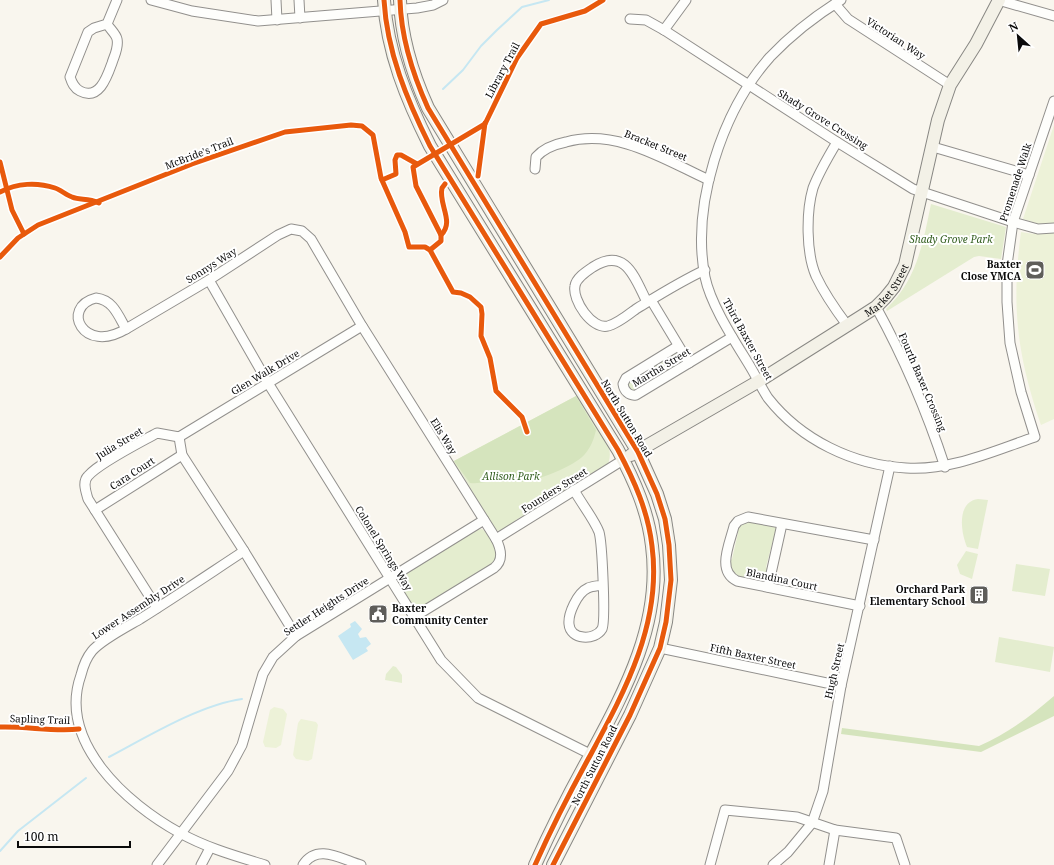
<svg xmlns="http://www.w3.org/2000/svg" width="1054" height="865" font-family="'Noto Serif',serif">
<rect width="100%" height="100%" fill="#f9f6ee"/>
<!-- green -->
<g fill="#e4edcf">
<path d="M931,204L1006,227L1001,259L979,256L974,257L887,311L886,309C917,280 923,243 931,204Z"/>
<polygon points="677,349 685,361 633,393 626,383"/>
<path d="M578,395L608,445C613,457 608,475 592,473L516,520C512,527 502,533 495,530L462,474L458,473L452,462Z"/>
<path d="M978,499L988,500L978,549L967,547C961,533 956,502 978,499Z"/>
<path d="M746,520L775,526L776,529L766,567L768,570L765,579L761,581C746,579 733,579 729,562L732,559L738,533L737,531L739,525Z"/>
<path d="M482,529C493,536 497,550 496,561L420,609L413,608L398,584L399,578L476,530Z"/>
<polygon points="966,551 978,554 972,579 960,574 957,565"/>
<polygon points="1016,564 1050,569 1045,596 1012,591"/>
<polygon points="999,637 1054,647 1050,672 995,662"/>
<polygon points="393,666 396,667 402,675 402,683 385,680 386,674"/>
</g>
<!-- forest -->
<g fill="#d5e4bd">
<path d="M576,396L596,430C594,439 591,447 585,454C574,467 536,481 520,482C512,482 505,481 498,481C488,481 480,484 470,483L454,461Z"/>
<path d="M1054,696V716L981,752L841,734L842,728L979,746C1007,734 1031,716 1054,696Z"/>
</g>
<!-- pitch -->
<g fill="#edf2d8">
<path d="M1054,125V419L1041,425C1017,354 1011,306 1021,232L1034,234L1036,223L1023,219Z"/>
<polygon points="274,707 283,709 287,714 281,745 276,748 265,747 263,742 270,710"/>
<polygon points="301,719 316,722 318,725 312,759 308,761 296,759 293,755 298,723"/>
</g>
<!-- water -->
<polygon fill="#c6e7f2" points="355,621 362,629 358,634 360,638 366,637 371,644 366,648 368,651 353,660 338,636 351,627 350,624"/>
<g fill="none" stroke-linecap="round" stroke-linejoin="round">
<!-- stream -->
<g stroke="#c6e7f2" stroke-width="2">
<polyline points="443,89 463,70 481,46 497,30 522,7 549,0"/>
<path d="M109,757C147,737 199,705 242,699"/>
<polyline points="0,851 18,831 86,778"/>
</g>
<defs>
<g id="street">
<polyline points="151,0 192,11 258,21 417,8 433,5 443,0"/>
<polyline points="276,0 277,20"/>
<polyline points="299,0 300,18"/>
<path d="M841,0C815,16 791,35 770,57C722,111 691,205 705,277C711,306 736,343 751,368C757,378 762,389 768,398C801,440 853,465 906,468C951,471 993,451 1035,437L1021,392L1010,343L1007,302V265L1013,222L1054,101"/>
<polyline points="998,0 1054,16"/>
<polyline points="835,4 848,19 950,85"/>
<polyline points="630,19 646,20 664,30 837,142 913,189 1013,222 1038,229 1054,228"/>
<path d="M107,24C110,29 116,34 117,39C119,48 114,56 112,63C107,77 99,101 80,91C74,88 72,83 70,77L88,32L94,28L107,24L117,0"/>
<polyline points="664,30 686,0"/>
<path d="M837,142C828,157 819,172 813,188C806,212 806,253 816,276C824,293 835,309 847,325"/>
<polyline points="933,147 1029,175"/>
<path d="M535,169L536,157C544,148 556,144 566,142C617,128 665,160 709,180"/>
<polyline points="209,280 268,383 441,660 478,698 606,762"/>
<path d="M96,298C113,300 118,315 126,329C83,355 60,307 96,298Z"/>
<polyline points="651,300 689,363"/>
<path d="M647,302C635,279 626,246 593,267C587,271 576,278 575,286C572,300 592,330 608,326C617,324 628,315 636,309C659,295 681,281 705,270"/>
<path d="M876,307C904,358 927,412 945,467"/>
<path d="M126,329L209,280L278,235L291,229L302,231L311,239L362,326L496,539C501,549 504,560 494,568L414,617"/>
<path d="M678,346L626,378L623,384C624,391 629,396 636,395L732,337"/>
<polyline points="179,437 182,455 244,551 296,636"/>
<polyline points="179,437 362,326"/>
<path d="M574,490C581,503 594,519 599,532C602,542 606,621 602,629C595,641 570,640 569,624C568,614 577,593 588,588C592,586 598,586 602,585"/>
<polyline points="95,510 182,455"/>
<polyline points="496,539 623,460"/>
<path d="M244,551C209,574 175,597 140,619C128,626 101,640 92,651C87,657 83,667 81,675C57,742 127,804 180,833C207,848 236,856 265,865"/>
<polyline points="768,587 782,524"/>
<path d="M860,606L737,581C716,571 730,543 734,526L738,521L748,517L874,540"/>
<path d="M157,608L88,499C86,492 82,482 88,476C99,463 141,442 157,433L179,437"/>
<polyline points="660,648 841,686"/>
<polyline points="157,865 228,771 242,745 263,674 273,657 296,636 484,520"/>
<polyline points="201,865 210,848"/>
<path d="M303,865C317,843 341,859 361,865"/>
<polyline points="710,865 725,810 797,817 835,830 896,838 905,865"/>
<polyline points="773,865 788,852 812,823 823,791 841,686 890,466"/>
<polyline points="829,865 835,830"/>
</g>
<g id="secondary">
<path d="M384,0C387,52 407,100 430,146L618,450C634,480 648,511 652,546C662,622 626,689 591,754C571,790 552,827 535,865"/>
<path d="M400,0C401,36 413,75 428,108L638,452L657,494L665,519L669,545L671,580L666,622L660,648L630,715L553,865"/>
<path id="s1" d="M631,455L759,381L862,316L876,307L885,298L894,287L905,265L938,120L950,85L976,44L999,0"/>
</g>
</defs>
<!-- street casing -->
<use href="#street" stroke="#92908d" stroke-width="11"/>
<!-- secondary casing -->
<use href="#secondary" stroke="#888783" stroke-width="14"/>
<!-- street -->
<use href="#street" stroke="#fefefc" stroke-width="9"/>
<!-- secondary -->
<use href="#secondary" stroke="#f3f1e7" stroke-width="12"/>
<defs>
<g id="cycleway">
<path d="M384,0C387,52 407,100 430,146L618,450C634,480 648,511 652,546C662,622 626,689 591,754C571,790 552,827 535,865"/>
<path d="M400,0C401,36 413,75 428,108L638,452L657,494L665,519L669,545L671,580L666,622L660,648L630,715L553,865"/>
<polyline points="0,162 12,210 24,234"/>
<polyline points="478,176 485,123"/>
<polyline points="382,180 396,174 395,160 397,155 401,155 417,164"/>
<path d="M0,192C17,183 37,182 55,188C61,190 66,195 72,197C81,201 87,197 99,203"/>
<path d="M441,235C455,222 438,204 442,188L445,184"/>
<polyline points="430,250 441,241 441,235 416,186 413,167 485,124 517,58 541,24 585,11 603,0"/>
<polyline points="0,257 18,238 38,225 192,164 285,132 351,125 362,126 373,135 381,178 405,232 409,247 425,247 430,250 453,292 461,293 470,297 481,307 482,314 481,336 490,358 496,391 522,417 527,432"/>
<path d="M0,727C27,726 53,732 79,729"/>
</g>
</defs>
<!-- cycleway casing -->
<use href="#cycleway" stroke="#fff" stroke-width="8"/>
<!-- cycleway -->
<use href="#cycleway" stroke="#e8590c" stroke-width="5"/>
</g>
<!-- icons -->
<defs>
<symbol id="stadium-square" viewBox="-11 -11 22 22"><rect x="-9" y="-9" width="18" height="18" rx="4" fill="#5e5d5a" stroke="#fff"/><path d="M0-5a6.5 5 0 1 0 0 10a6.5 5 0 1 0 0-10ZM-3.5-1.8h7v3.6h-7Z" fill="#fff"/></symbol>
<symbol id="building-square" viewBox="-11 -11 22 22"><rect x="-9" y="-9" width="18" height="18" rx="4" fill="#5e5d5a" stroke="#fff"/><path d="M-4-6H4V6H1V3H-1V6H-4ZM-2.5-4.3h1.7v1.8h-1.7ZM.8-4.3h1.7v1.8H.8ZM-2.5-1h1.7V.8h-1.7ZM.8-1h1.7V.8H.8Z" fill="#fff"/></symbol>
<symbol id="civic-square" viewBox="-11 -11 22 22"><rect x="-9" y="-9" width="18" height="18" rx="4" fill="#5e5d5a" stroke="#fff"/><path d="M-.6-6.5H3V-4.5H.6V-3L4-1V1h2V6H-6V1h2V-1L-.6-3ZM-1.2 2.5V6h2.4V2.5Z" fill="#fff"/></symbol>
</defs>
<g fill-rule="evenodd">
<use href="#stadium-square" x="1024" y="259" width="22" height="22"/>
<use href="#building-square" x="968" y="584" width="22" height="22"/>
<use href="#civic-square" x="367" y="603" width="22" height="22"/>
</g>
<g text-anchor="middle" stroke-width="4" stroke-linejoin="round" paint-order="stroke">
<!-- street labels -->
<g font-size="10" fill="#0a0a0a" stroke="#fff">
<text transform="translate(896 38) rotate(33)" y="4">Victorian Way</text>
<text transform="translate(502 70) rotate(-62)" y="4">Library Trail</text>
<text transform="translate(823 119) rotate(32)" y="4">Shady Grove Crossing</text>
<text transform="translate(656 145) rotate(22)" y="4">Bracket Street</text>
<text transform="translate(199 153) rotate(-21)" y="4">McBride's Trail</text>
<text transform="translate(1015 182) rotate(-72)" y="4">Promenade Walk</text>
<text transform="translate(211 265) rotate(-32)" y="4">Sonnys Way</text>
<text dy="4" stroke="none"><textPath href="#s1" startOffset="306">Market Street</textPath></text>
<text transform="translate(748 339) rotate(61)" y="4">Third Baxter Street</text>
<text transform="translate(661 367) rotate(-31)" y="4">Martha Street</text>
<text transform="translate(265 372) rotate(-31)" y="4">Glen Walk Drive</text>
<text transform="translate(923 382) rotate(67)" y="4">Fourth Baxer Crossing</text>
<text transform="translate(627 418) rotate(59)" y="4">North Sutton Road</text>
<text transform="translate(444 436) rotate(58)" y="4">Elis Way</text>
<text transform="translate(119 443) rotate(-31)" y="4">Julia Street</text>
<text transform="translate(132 473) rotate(-33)" y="4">Cara Court</text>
<text transform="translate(554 490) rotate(-32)" y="4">Founders Street</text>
<text transform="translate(384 548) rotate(58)" y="4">Colonel Springs Way</text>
<text transform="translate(782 579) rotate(12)" y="4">Blandina Court</text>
<text transform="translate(326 606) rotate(-33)" y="4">Settler Heights Drive</text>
<text transform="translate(138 607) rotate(-33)" y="4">Lower Assembly Drive</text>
<text transform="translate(753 656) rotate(12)" y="4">Fifth Baxter Street</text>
<text transform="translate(834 671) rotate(-77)" y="4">Hugh Street</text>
<text transform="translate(40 719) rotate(2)" y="4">Sapling Trail</text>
<text transform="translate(594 765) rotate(-63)" y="4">North Sutton Road</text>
</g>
<!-- park labels -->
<g font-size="10" font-style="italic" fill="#325e1f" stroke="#fff">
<text x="951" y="243">Shady Grove Park</text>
<text x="511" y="480">Allison Park</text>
</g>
<!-- poi labels -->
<g font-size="10" font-weight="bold" fill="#0a0a0a" stroke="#fff" text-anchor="end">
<text x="1021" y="268">Baxter<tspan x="1021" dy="12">Close YMCA</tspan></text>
<text x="965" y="593">Orchard Park<tspan x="965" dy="12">Elementary School</tspan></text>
<text x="392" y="612" text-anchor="start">Baxter<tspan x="392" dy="12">Community Center</tspan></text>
</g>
</g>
<!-- north arrow -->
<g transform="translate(1018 36) rotate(333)" stroke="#ffffff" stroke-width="3" paint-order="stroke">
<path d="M0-3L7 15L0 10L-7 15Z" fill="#0a0a0a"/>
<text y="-6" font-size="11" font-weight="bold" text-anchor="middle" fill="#0a0a0a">N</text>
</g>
<!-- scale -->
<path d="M18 841v6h112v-6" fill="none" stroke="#0a0a0a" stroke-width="2"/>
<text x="24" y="841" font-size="12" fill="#0a0a0a" stroke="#ffffff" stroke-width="3" paint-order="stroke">100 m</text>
</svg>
